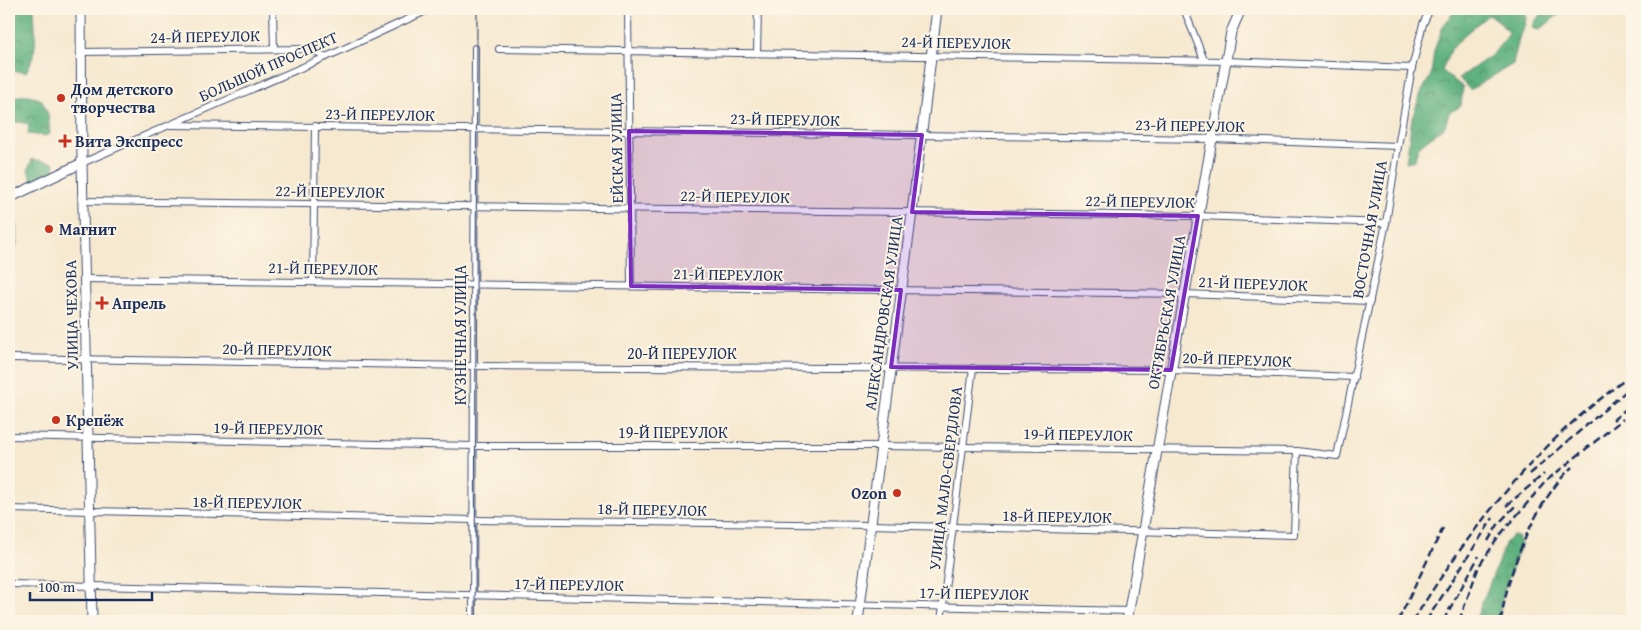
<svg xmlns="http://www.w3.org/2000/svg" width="1641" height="630" font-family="'Gentium Book Plus',serif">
<defs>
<pattern id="forest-crowns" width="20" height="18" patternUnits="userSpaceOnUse" patternTransform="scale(1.25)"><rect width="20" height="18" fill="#5fb17e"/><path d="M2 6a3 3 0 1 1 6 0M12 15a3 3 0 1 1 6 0" fill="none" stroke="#4e906a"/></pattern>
</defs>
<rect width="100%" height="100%" fill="#fcf5e5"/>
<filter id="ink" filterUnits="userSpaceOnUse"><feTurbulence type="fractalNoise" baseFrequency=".02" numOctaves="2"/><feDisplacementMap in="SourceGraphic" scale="10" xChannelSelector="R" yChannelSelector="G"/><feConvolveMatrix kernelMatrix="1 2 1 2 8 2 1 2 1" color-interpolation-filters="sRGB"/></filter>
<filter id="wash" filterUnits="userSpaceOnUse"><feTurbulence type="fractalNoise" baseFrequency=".0096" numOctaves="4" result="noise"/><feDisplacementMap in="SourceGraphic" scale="20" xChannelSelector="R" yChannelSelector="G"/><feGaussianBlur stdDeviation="1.12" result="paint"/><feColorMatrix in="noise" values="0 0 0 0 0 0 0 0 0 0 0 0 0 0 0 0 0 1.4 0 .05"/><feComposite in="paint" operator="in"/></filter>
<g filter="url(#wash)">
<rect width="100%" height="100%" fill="#f6e9d0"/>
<!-- forest -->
<g fill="url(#forest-crowns)" stroke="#3d706e">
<path d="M9,9H34C35,34 39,50 26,72L9,71Z"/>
<polygon points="1456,9 1529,9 1527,11 1525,24 1520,35 1513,64 1470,90 1459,78 1492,55 1509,34 1498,20 1488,15 1463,36 1450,51 1442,71 1463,87 1461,106 1449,113 1445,126 1418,147 1415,160 1406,162 1412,118 1421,93 1431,75 1434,51 1443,26"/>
<polygon points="1545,9 1566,9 1539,30 1532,28 1536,20"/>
<polygon points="29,95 42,100 48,114 50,134 44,136 28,134 29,124 19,122 9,124 9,97"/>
<polygon points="32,159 54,163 55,172 32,181 28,170"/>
<path d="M9,211C19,221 20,239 14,251H9Z"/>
<polygon points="1513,535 1518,537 1521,544 1504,591 1498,621 1475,621 1506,542"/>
</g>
</g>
<g filter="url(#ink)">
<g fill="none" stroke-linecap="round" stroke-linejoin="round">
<defs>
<g id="street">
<polyline points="273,9 274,49"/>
<polyline points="628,9 631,286"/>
<polyline points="1184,9 1204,60"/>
<polyline points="499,49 1225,61 1412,68"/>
<polyline points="82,52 304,49 317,52 326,57"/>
<polyline points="757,53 758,9"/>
<polyline points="171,125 1212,139 1398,146"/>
<polyline points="82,163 335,53 430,9"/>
<polyline points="83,201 1198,216 1386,223"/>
<polyline points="85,279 1185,294 1370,301"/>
<polyline points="313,282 315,126"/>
<polyline points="9,358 474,366 1171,370 1354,377"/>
<polyline points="9,436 473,446 881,446 1297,451 1337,456 1386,223 1398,146 1412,68 1423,24 1430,9"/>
<polyline points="9,509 473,520 870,525 1294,535 1297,451"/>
<polyline points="9,584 1129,611"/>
<polyline points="473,621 475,48"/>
<polyline points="941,621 973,368"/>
</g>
<g id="secondary">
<polyline points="81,9 82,163 92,621"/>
<polyline points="9,198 82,163"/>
<polyline points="858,621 912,212 937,9"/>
<polyline points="1127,621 1231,32 1241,9"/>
</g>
</defs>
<!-- street casing -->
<use href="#street" stroke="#3c4b6f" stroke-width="8"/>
<!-- secondary casing -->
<use href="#secondary" stroke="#3c4b6f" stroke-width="11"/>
<!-- street -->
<use href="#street" stroke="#fff" stroke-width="6"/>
<!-- secondary -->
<use href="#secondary" stroke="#fff" stroke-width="9"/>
<!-- tram -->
<polyline stroke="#1b2f5e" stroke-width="1" points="475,621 477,9"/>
<!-- rail -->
<g stroke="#1b2f5e" stroke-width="2.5" stroke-dasharray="8 4" stroke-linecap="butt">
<polyline points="1613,420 1632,404"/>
<polyline points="1530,474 1632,386"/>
<polyline points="1506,506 1544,474"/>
<polyline points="1488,541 1499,523 1517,504"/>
<polyline points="1398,621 1443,528"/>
<path d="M1413,621C1457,549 1510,479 1573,422C1592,405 1612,390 1632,374"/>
<polyline points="1426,621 1493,518"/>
<polyline points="1443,621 1479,556"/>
<polyline points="1459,621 1479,566 1500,535 1546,481 1623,419"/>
<path d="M1501,621C1507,572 1535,502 1572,467"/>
</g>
</g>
</g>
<!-- marked area -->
<path fill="#7b2cbf" fill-opacity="0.2" stroke="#7b2cbf" stroke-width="4" stroke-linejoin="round" d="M629,131L922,135L912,212L1198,216L1171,370L891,367L901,290L631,286Z"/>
<!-- markers -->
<g fill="#c8321e" stroke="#fcf5e5" stroke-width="2">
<circle cx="61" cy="98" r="5"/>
<path d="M62.5 133.5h5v5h5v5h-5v5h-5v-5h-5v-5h5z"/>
<circle cx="49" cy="229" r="5"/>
<path d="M99.5 295.5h5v5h5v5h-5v5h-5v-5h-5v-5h5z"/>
<circle cx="56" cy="420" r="5"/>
<circle cx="897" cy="493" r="5"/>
</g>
<g text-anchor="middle" stroke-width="4" stroke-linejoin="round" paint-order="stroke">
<!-- street labels -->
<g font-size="16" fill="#1b2f5e" stroke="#fcf5e5">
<text transform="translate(205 36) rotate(-1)" y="6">24-Й ПЕРЕУЛОК</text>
<text transform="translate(956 42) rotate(1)" y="6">24-Й ПЕРЕУЛОК</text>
<text transform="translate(268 66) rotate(-24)" y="6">БОЛЬШОЙ ПРОСПЕКТ</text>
<text transform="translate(380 114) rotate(1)" y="6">23-Й ПЕРЕУЛОК</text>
<text transform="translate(785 119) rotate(1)" y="6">23-Й ПЕРЕУЛОК</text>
<text transform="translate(1190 125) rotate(1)" y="6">23-Й ПЕРЕУЛОК</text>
<text transform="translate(616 148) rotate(-91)" y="6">ЕЙСКАЯ УЛИЦА</text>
<text transform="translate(330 191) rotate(1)" y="6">22-Й ПЕРЕУЛОК</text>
<text transform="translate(735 196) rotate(1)" y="6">22-Й ПЕРЕУЛОК</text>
<text transform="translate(1140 201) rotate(1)" y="6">22-Й ПЕРЕУЛОК</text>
<text transform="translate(1369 229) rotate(-80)" y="6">ВОСТОЧНАЯ УЛИЦА</text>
<text transform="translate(323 268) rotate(1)" y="6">21-Й ПЕРЕУЛОК</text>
<text transform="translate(728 274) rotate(1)" y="6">21-Й ПЕРЕУЛОК</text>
<text transform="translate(1253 283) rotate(2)" y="6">21-Й ПЕРЕУЛОК</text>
<text transform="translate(1166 312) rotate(-80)" y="6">ОКТЯБРЬСКАЯ УЛИЦА</text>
<text transform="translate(883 313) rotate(-82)" y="6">АЛЕКСАНДРОВСКАЯ УЛИЦА</text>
<text transform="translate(71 315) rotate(-91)" y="6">УЛИЦА ЧЕХОВА</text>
<text transform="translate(460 335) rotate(-90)" y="6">КУЗНЕЧНАЯ УЛИЦА</text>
<text transform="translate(277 349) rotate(1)" y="6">20-Й ПЕРЕУЛОК</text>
<text x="682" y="359">20-Й ПЕРЕУЛОК</text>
<text transform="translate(1237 359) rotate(2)" y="6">20-Й ПЕРЕУЛОК</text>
<text transform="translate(268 428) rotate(1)" y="6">19-Й ПЕРЕУЛОК</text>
<text x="673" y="438">19-Й ПЕРЕУЛОК</text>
<text transform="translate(1078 434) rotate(1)" y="6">19-Й ПЕРЕУЛОК</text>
<text transform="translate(945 478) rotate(-83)" y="6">УЛИЦА МАЛО-СВЕРДЛОВА</text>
<text transform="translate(247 502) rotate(1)" y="6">18-Й ПЕРЕУЛОК</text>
<text transform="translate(652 509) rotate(1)" y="6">18-Й ПЕРЕУЛОК</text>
<text transform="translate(1057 516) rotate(1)" y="6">18-Й ПЕРЕУЛОК</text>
<text transform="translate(569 584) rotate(1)" y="6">17-Й ПЕРЕУЛОК</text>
<text transform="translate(974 593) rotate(1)" y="6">17-Й ПЕРЕУЛОК</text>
</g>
<!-- poi labels -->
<g font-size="16" font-weight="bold" fill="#1b2f5e" stroke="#fcf5e5" text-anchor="start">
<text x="71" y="95">Дом детского<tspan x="71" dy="18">творчества</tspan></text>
<text x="75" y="147">Вита Экспресс</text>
<text x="59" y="235">Магнит</text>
<text x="112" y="309">Апрель</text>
<text x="66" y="426">Крепёж</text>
<text x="887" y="499" text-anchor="end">Ozon</text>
</g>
</g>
<!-- margin -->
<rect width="1641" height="630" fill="none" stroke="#fcf5e5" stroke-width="30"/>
<!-- scale -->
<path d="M30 592v8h122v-8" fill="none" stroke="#1b2f5e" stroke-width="2.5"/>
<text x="38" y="592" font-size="15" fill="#1b2f5e" stroke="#fcf5e5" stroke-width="4" paint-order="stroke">100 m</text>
</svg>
